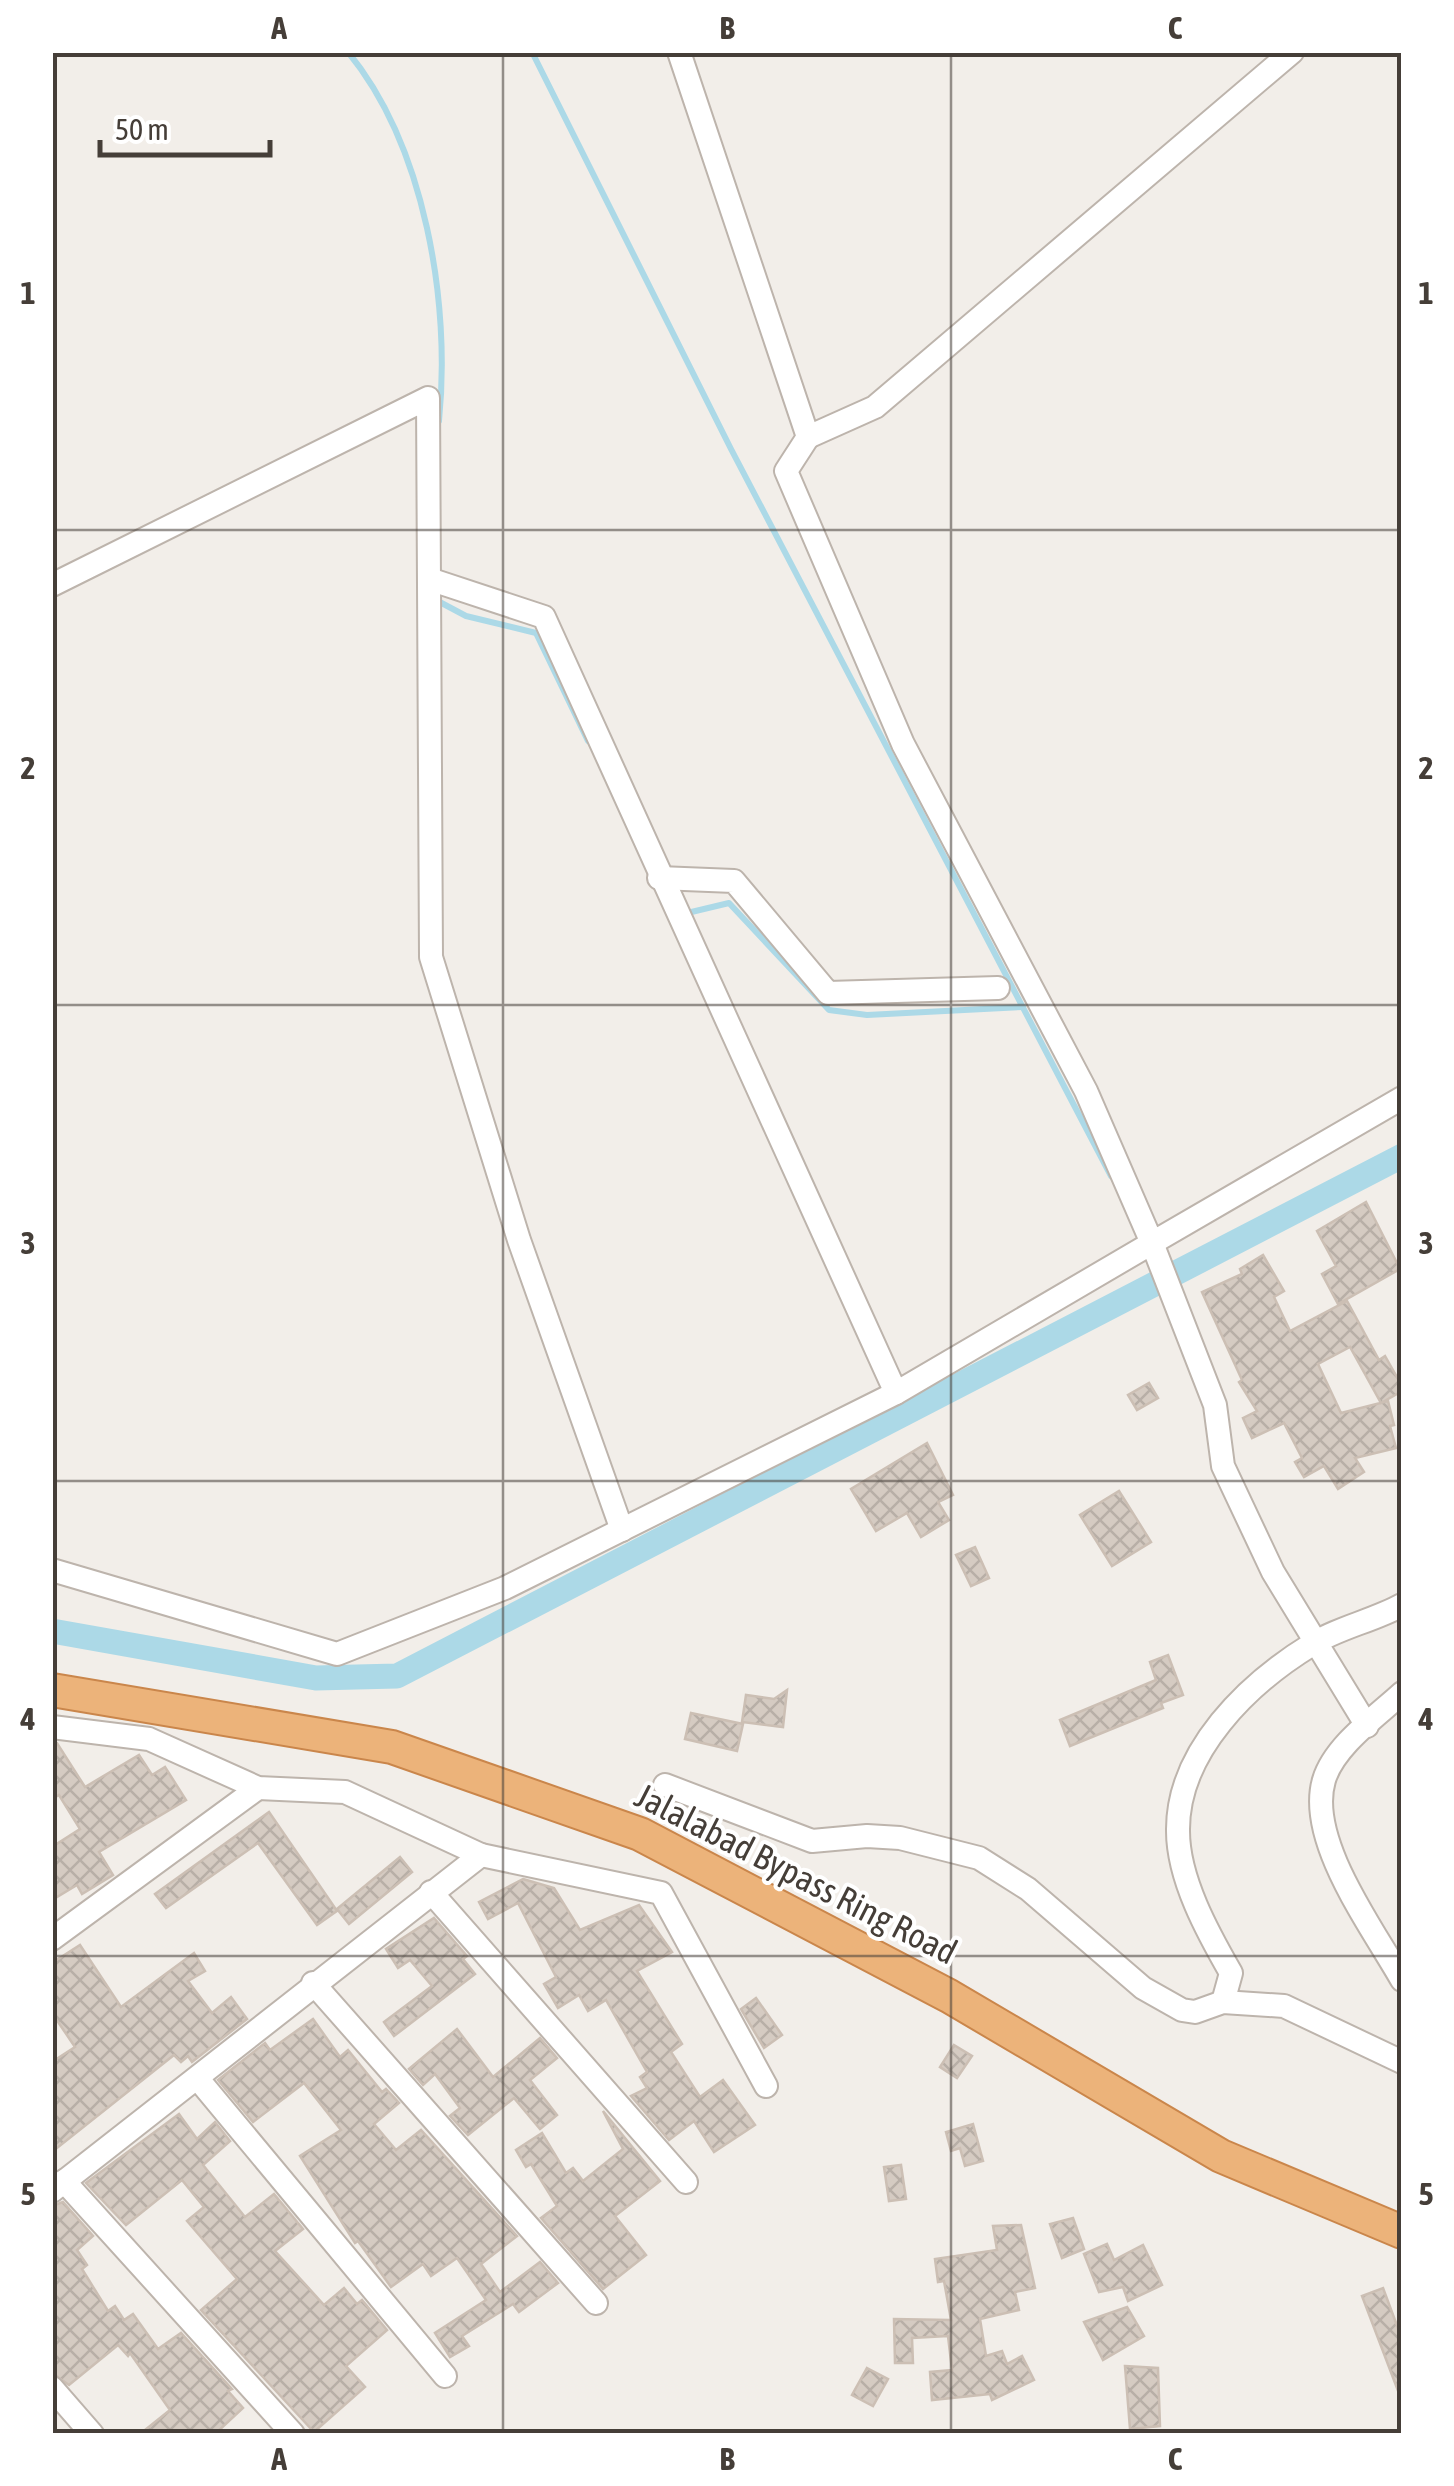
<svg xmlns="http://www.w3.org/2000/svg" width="1454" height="2486" font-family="'Asap Condensed',sans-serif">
<defs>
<pattern id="building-cross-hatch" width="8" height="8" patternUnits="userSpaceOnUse" patternTransform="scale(2.5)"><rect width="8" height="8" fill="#d5cbc2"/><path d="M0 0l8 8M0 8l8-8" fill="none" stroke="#b8afa7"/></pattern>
</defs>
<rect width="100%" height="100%" fill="#f2eee9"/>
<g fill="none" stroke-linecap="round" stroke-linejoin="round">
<!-- stream -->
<g stroke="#acd9e7" stroke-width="6">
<path d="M348,52C425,146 451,303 439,421"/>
<polyline points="532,52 731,449 1111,1176"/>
<polyline points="434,599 466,616 536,633 588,741"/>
<polyline points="683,914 729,903 829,1010 867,1015 1023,1007"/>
</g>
<!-- canal -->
<polyline stroke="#acd9e7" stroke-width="25" points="52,1631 316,1678 397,1676 1402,1156"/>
</g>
<!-- building -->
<g fill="url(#building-cross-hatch)" stroke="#ccbfb4" stroke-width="2.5">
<polygon points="1366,1202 1400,1269 1338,1304 1322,1274 1336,1266 1317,1231"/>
<polygon points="1263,1255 1284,1291 1274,1297 1290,1331 1347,1301 1379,1360 1385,1356 1402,1386 1402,1391 1381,1403 1350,1347 1318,1364 1341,1413 1388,1401 1394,1425 1390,1426 1396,1448 1355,1458 1364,1472 1338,1489 1324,1466 1304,1477 1295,1462 1302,1458 1284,1423 1252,1438 1243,1418 1257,1411 1239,1382 1242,1380 1202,1292 1242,1274 1240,1269"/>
<polygon points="1149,1383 1158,1398 1137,1410 1128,1395"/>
<polygon points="927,1443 953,1495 938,1502 949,1520 921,1537 907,1513 876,1531 851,1489"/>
<polygon points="1119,1491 1151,1542 1112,1566 1080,1515"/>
<polygon points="975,1547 989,1578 971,1586 956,1555"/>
<polygon points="1168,1655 1183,1695 1161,1703 1163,1708 1070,1746 1060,1720 1156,1680 1150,1662"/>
<polygon points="787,1690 783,1727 742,1722 746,1695 774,1699"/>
<polygon points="691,1713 743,1724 737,1751 685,1739"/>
<polygon points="52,1742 57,1743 85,1787 139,1755 152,1775 165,1767 186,1800 99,1852 113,1875 82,1894 77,1885 52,1900 52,1847 80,1829 59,1795 52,1799"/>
<polygon points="269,1812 337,1911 317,1925 258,1843 166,1908 155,1894"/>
<polygon points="400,1857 412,1872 349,1924 337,1909"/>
<polygon points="523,1879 554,1888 580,1930 639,1905 672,1952 637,1971 682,2044 671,2052 700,2097 723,2080 755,2125 714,2152 694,2121 669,2140 631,2096 647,2088 640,2077 647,2072 606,2000 588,2011 579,1995 558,2008 544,1984 556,1977 518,1903 488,1919 479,1902"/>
<polygon points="434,1918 467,1956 463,1959 475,1974 394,2036 384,2022 432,1986 410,1960 398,1968 386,1949"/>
<polygon points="80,1945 121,2007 194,1953 205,1971 188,1981 212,2013 231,1997 247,2019 192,2062 188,2056 181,2062 174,2055 52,2152 52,2062 75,2047 52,2013 52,1963"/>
<polygon points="756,1998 782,2035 764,2048 741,2009"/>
<polygon points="313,2019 340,2057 348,2050 382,2092 386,2089 399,2103 374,2124 396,2150 421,2130 517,2236 481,2264 500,2292 540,2262 558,2283 519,2312 513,2304 462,2336 469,2346 450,2357 435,2333 486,2300 457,2258 431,2276 423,2264 391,2287 358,2241 355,2243 300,2156 341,2130 304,2083 253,2122 218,2080 265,2043 270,2050"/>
<polygon points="457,2029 493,2077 540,2038 557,2058 530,2080 557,2115 540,2129 514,2098 468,2135 450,2116 460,2108 435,2074 423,2085 409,2069"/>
<polygon points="954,2045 972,2056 957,2078 940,2067"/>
<polygon points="603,2111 660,2181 615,2216 646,2255 603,2289 541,2218 557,2206 531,2164 526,2167 516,2150 542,2133 566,2173 573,2168 583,2181 623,2149"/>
<polygon points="179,2114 197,2139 215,2122 230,2141 203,2165 245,2217 274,2194 303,2229 275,2251 324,2305 344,2288 357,2304 362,2300 387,2330 346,2366 365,2387 314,2432 201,2310 237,2279 187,2221 204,2207 182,2180 126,2225 86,2183"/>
<polygon points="973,2124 983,2161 965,2166 960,2148 951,2151 946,2132"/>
<polygon points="901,2165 906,2199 889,2201 884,2167"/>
<polygon points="63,2202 93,2236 77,2250 87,2265 82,2269 108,2311 115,2306 124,2320 133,2314 158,2349 181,2333 232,2389 228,2391 243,2408 215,2434 140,2434 170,2410 130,2353 128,2356 118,2345 69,2385 52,2373 52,2206"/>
<polygon points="1073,2218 1084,2249 1062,2258 1050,2224"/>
<polygon points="1021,2225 1035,2288 1015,2292 1019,2310 980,2319 986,2356 1002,2351 1007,2364 1022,2356 1034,2380 992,2400 990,2394 932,2400 930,2372 952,2370 948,2336 912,2338 913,2363 895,2363 894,2319 951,2320 944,2281 938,2282 935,2259 997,2250 993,2226"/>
<polygon points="1107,2244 1114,2260 1143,2245 1162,2285 1128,2301 1123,2287 1099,2292 1084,2254"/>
<polygon points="1383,2288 1402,2339 1400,2396 1362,2296"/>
<polygon points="1127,2307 1144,2336 1103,2360 1084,2322"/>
<polygon points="1125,2366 1158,2368 1160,2426 1130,2429"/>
<polygon points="867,2368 888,2379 873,2406 852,2395"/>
</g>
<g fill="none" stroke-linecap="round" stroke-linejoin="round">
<defs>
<g id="minor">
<polyline points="679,52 808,437 786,471 903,744 1086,1091 1152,1243 1402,1098"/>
<polyline points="808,437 875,407 1292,52"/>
<polyline points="432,580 544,617 896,1393"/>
<polyline points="52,585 428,398 431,957 519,1240 622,1530"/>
<polyline points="659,878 734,881 828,993 998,988"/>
<polyline points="52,1570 337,1654 505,1588 896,1393 1152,1243 1215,1405 1223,1466 1273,1572 1367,1726"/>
<path d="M1402,1693C1377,1716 1334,1746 1324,1780C1306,1840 1374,1930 1402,1980"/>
<polyline points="52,1727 149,1739 258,1788 345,1792 481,1855 661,1893 766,2086"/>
<polyline points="665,1785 812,1841 867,1836 900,1838 979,1858 1028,1889 1143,1988 1182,2010 1195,2012 1223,2002 1284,2006 1402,2062"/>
<polyline points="431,1892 686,2182"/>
<polyline points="52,1939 258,1788"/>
<polyline points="313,1983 596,2303"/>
<path d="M1223,2002L1231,1973C1208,1933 1178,1879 1178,1831C1177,1751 1249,1683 1311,1645C1337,1628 1373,1621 1402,1605"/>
<polyline points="198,2079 445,2376"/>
<polyline points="64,2181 293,2434"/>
<polyline points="52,2191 481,1855"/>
<polyline points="52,2388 92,2434"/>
</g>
<polyline id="highway" points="52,1690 392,1747 640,1834 949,1996 1221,2156 1402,2232"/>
</defs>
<!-- minor casing -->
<use href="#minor" stroke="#bdb4ac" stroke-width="26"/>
<!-- highway casing -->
<use href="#highway" stroke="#ca864b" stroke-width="36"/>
<!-- minor -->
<use href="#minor" stroke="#fff" stroke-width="22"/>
<!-- highway -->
<use href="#highway" stroke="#ecb37a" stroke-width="32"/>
</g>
<!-- grid -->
<path fill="none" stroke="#453e38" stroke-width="2.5" stroke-opacity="0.55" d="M503,52V2434M951,52V2434M52,530H1402M52,1005H1402M52,1481H1402M52,1956H1402"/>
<g text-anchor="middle" stroke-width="8" stroke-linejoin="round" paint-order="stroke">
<!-- street labels -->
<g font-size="35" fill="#453e38" stroke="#fff">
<text transform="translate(796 1874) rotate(27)" y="12">Jalalabad Bypass Ring Road</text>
</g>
</g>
<!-- border -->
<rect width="1454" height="2486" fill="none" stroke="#ffffff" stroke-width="110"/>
<!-- scale -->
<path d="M100 140v15h170v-15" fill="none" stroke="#453e38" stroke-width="5"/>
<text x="115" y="140" font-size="30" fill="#453e38" stroke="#ffffff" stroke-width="8" paint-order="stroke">50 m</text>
<rect x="55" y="55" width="1344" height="2376" fill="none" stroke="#453e38" stroke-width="4"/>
<g font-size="32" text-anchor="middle" font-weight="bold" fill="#453e38">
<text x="279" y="39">A</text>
<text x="727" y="39">B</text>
<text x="1175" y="39">C</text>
<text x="28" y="304">1</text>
<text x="1426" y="304">1</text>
<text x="28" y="779">2</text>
<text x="1426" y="779">2</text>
<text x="28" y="1254">3</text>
<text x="1426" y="1254">3</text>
<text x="28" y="1730">4</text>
<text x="1426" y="1730">4</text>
<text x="28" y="2205">5</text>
<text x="1426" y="2205">5</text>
<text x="279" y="2470">A</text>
<text x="727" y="2470">B</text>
<text x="1175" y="2470">C</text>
</g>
</svg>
